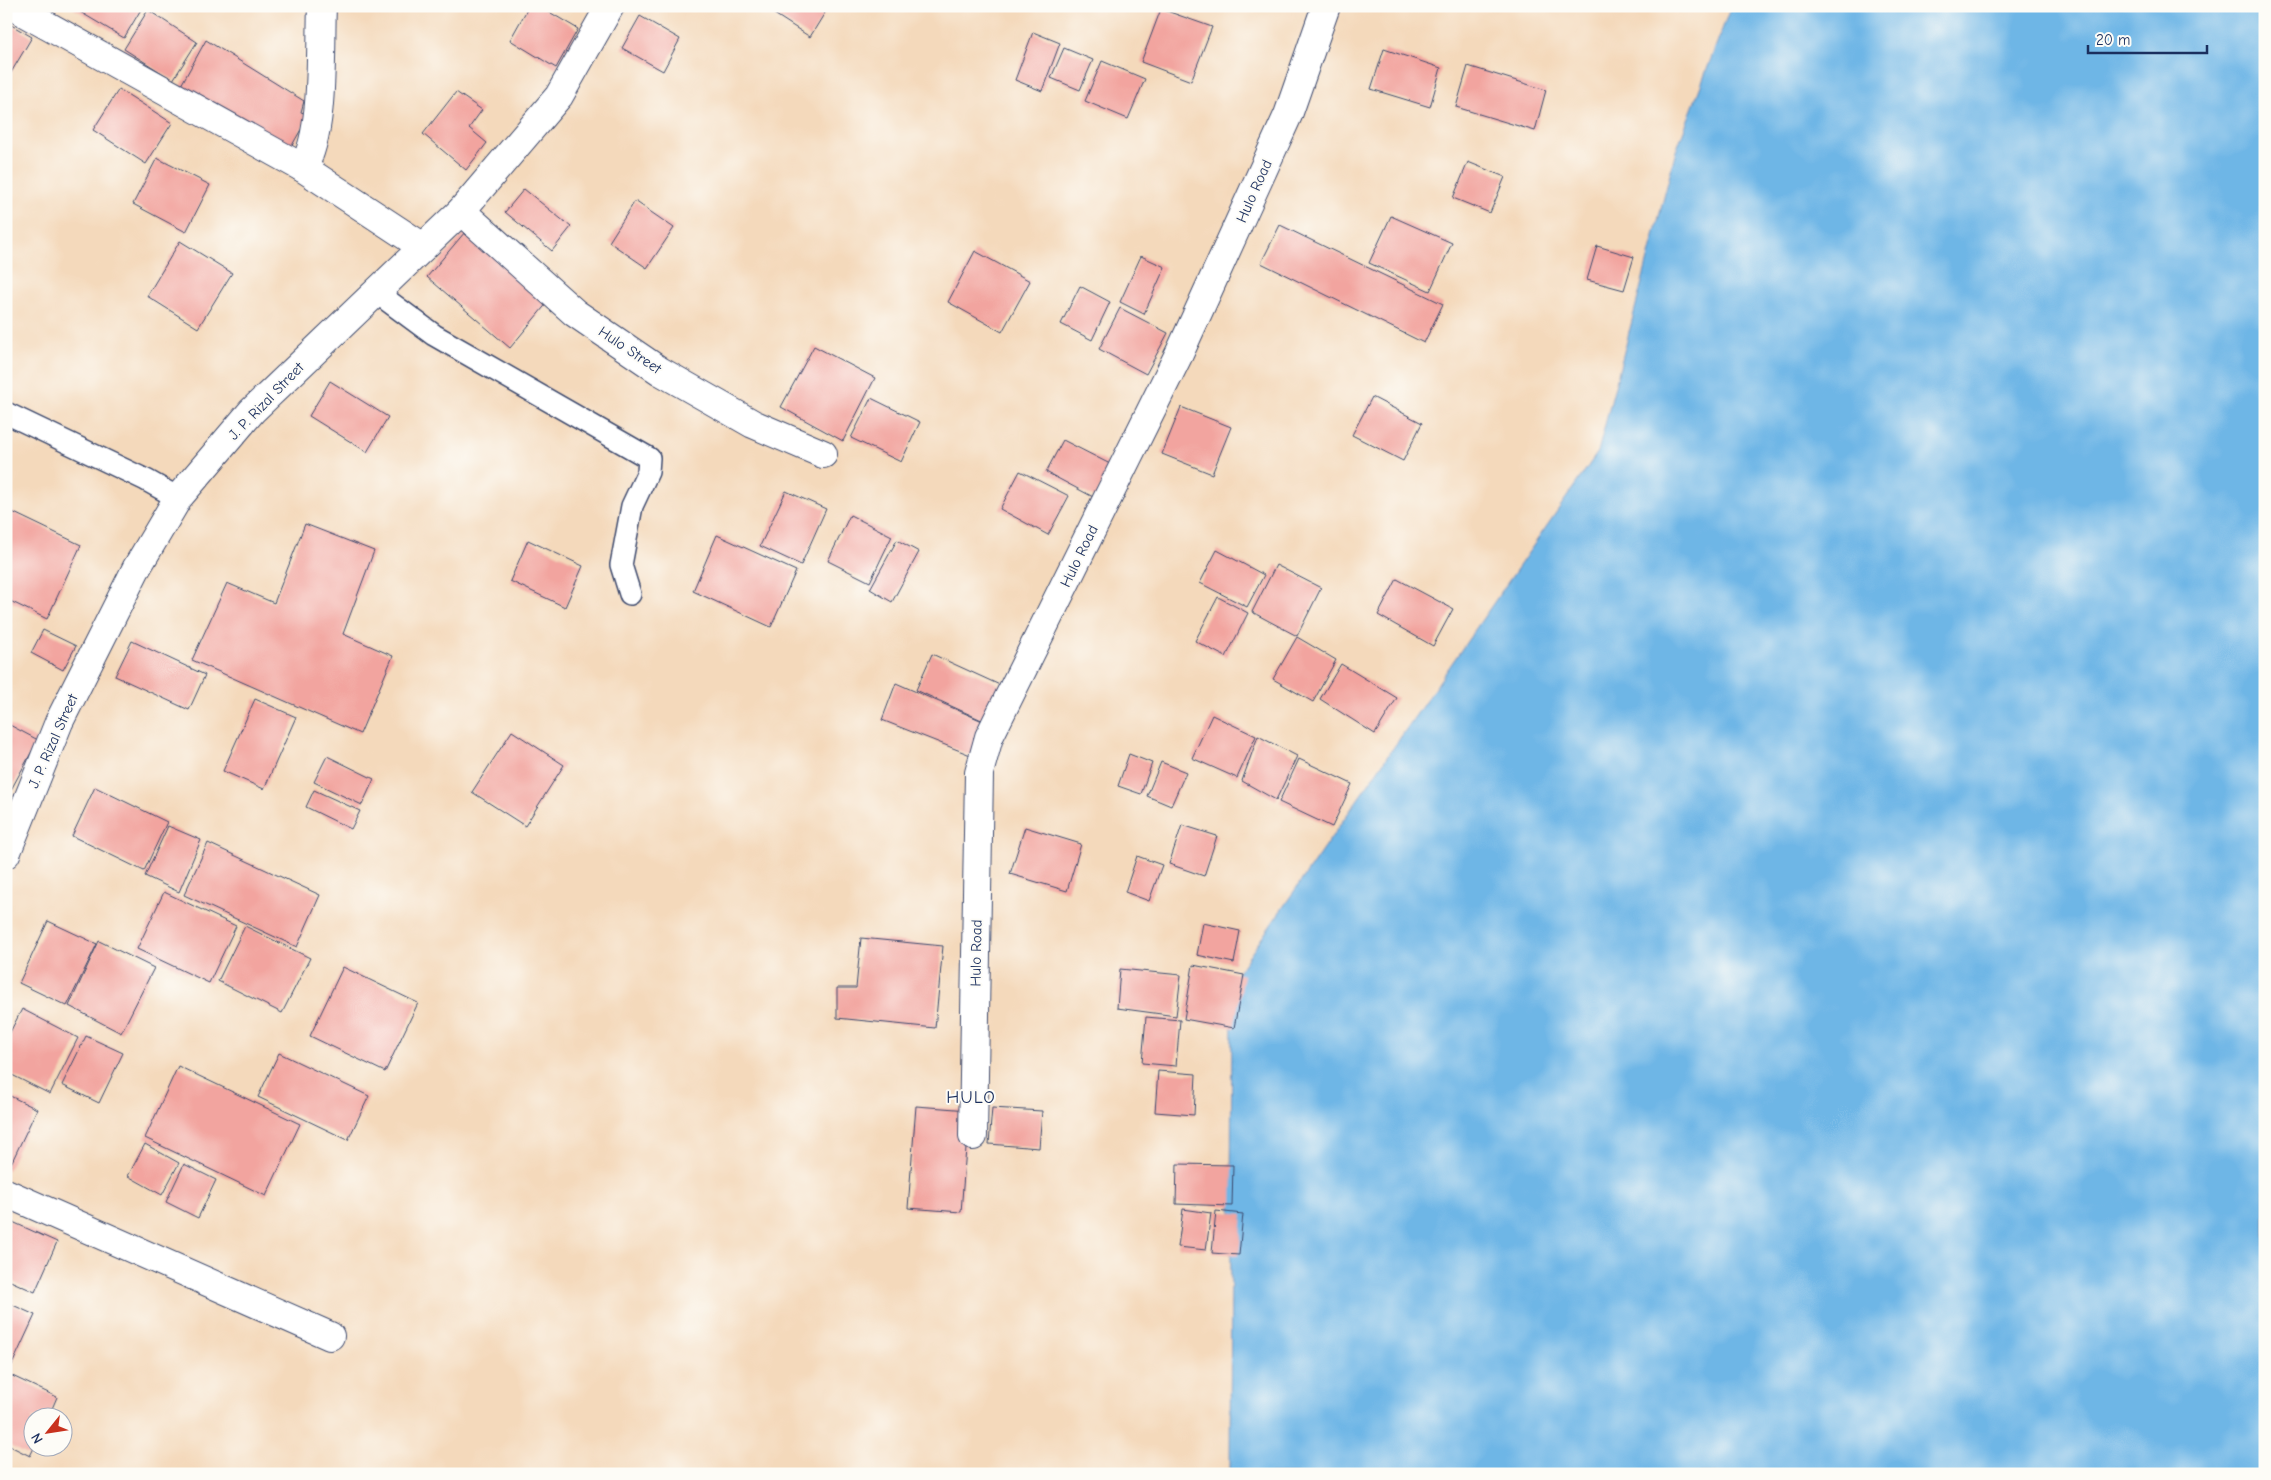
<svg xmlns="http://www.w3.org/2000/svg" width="2271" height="1480" font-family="'Comic Neue',sans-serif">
<rect width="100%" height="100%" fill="#fdfcf7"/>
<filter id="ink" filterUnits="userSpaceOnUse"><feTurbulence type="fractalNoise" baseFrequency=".02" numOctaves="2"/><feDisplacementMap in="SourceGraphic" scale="10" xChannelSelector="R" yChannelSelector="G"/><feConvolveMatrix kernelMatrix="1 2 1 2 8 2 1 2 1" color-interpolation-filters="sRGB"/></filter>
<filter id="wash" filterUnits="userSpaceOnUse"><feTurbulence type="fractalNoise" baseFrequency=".0096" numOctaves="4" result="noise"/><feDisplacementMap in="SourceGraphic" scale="20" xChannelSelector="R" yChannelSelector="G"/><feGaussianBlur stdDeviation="1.12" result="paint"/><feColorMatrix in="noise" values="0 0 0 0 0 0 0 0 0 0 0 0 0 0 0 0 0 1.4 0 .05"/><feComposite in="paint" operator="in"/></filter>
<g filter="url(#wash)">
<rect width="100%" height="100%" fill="#f4d9bb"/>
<!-- water -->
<polygon fill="#6eb6e6" stroke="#4472a2" points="1731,6 2265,6 2265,1474 1230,1474 1232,981 1598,452 1676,151"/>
<g id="blocks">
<!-- building -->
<g fill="#f2a49f">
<polygon points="70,6 143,6 124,38"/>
<polygon points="529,6 539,6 578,29 556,68 510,40"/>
<polygon points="762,6 829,6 810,37"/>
<polygon points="1161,9 1212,27 1191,81 1141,62"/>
<polygon points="148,10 197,42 173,80 124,49"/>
<polygon points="640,16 680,39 663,71 622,48"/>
<polygon points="6,22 32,37 6,81"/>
<polygon points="1033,32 1060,43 1042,91 1015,80"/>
<polygon points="206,40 304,101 301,112 309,115 290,149 180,87"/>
<polygon points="1064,48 1093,60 1080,90 1051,78"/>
<polygon points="1384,49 1441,68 1430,107 1371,89"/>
<polygon points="1102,61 1145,79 1128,119 1085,101"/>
<polygon points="1468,66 1546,90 1535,131 1456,107"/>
<polygon points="119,89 172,123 146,164 93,130"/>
<polygon points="456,92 482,110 469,128 487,143 466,170 423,134"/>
<polygon points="157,158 210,185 186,232 133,204"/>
<polygon points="1468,162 1505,177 1490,213 1453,198"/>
<polygon points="524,189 571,227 552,251 505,212"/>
<polygon points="635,201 674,228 647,268 609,242"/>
<polygon points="1391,216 1452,243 1430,291 1369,263"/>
<polygon points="1280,225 1443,304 1424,343 1261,263"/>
<polygon points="465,232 548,302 510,348 427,277"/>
<polygon points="180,241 232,273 198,328 147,296"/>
<polygon points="1597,246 1634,257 1624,290 1587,280"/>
<polygon points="975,251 1030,281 1002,332 948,302"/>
<polygon points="1141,256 1165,267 1144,314 1120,302"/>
<polygon points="1080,286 1110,302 1092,340 1061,324"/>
<polygon points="1120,308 1168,333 1146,374 1099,349"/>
<polygon points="814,346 875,378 843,441 781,407"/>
<polygon points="330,381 388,417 367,452 309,416"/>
<polygon points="1372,397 1422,423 1403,461 1352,435"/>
<polygon points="871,398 920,422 901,462 851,438"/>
<polygon points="1181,407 1231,427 1212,474 1162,454"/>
<polygon points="1063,440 1112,465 1095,498 1046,472"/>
<polygon points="1020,471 1069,496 1048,535 1000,509"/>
<polygon points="786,491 826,509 801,565 760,546"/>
<polygon points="6,509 81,545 47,619 6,599"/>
<polygon points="850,515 892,536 870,582 828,561"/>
<polygon points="305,524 374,551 343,634 393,656 360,734 192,660 227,583 274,603"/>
<polygon points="717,535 796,571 771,627 693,591"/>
<polygon points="528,540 583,566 565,607 510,581"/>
<polygon points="897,540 919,552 892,602 870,589"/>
<polygon points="1217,550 1264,575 1247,607 1200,583"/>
<polygon points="1276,565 1321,588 1297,636 1252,612"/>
<polygon points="1397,579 1453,609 1433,646 1378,615"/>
<polygon points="1218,597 1248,613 1226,657 1195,641"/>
<polygon points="43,630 76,646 63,670 31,653"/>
<polygon points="1297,637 1336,660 1313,702 1273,679"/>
<polygon points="132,641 205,675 189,710 115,676"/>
<polygon points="932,654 1002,686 986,722 916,690"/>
<polygon points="1341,664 1397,698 1375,734 1320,699"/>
<polygon points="896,683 987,723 973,756 882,720"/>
<polygon points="255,699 296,717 264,789 223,771"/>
<polygon points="1212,715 1256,736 1237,778 1192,758"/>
<polygon points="6,723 38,740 6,799"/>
<polygon points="512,731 564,765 525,826 472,792"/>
<polygon points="1258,736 1297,756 1276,800 1242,781"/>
<polygon points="1129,754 1152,763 1141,794 1118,786"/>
<polygon points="327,756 374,779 362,805 314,782"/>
<polygon points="1299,759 1352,784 1332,827 1279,802"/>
<polygon points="1161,762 1186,772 1171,806 1147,796"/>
<polygon points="95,787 167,822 144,871 72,836"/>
<polygon points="314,790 360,811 351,829 306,807"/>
<polygon points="1182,825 1217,836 1204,876 1169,864"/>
<polygon points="168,826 201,840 179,892 145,876"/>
<polygon points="1025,827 1081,844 1067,891 1010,874"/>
<polygon points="208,843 320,895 297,947 184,895"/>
<polygon points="1137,856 1162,865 1149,901 1125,892"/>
<polygon points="164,892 236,926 209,983 137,949"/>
<polygon points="48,921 97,944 67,1006 19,983"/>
<polygon points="1203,923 1240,931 1234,963 1197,955"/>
<polygon points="245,926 310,958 282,1013 218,981"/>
<polygon points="861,938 943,946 935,1028 837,1018 837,988 856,988"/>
<polygon points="99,941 154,968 121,1033 69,1006"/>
<polygon points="1193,965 1244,975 1234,1028 1184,1019"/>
<polygon points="343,967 418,1003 385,1072 310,1036"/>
<polygon points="1120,969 1181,975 1176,1016 1117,1008"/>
<polygon points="22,1009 78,1038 50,1094 6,1072 6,1040"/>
<polygon points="1146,1017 1180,1020 1176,1066 1142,1063"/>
<polygon points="86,1036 123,1053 99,1103 62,1085"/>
<polygon points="279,1053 369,1096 348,1140 258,1097"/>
<polygon points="178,1066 300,1124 266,1196 145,1138"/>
<polygon points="1158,1071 1196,1074 1194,1115 1155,1112"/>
<polygon points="6,1094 37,1109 8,1170 6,1170"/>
<polygon points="916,1106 969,1110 961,1212 908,1208"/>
<polygon points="992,1108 1042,1111 1039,1148 989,1144"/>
<polygon points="145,1144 179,1163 162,1195 128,1176"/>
<polygon points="184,1164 216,1180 198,1218 166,1202"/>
<polygon points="1177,1164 1233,1165 1232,1206 1176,1204"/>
<polygon points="1183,1209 1211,1213 1206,1250 1178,1247"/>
<polygon points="1216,1211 1243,1214 1239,1255 1212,1253"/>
<polygon points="6,1219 57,1242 35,1292 6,1279"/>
<polygon points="6,1302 35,1315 10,1369 6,1368"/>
<polygon points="6,1373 57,1397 48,1418 32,1418 32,1448 34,1448 30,1456 6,1444"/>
</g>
</g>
</g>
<g filter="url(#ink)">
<use href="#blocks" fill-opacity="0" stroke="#3c486c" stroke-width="1"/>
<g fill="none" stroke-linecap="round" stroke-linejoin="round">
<defs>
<g id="lane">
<polyline points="376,292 434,335 649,458 648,472 632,506 621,565 630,594"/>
<polyline points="6,413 146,480 178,498"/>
</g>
<g id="street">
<polyline points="12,6 303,168"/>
<path d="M322,6C320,51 325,130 303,168L423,247"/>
<polyline points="461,211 575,313 660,371 753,424 823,454"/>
<polyline points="973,1136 979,773 989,737 1180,352 1288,115 1326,6"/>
<polyline points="6,1193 330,1336"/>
</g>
<polyline id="secondary" points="6,854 59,722 136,569 178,498 252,411 461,211 559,96 610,6"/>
</defs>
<!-- lane casing -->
<use href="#lane" stroke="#3c486c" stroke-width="24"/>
<!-- street casing -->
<use href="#street" stroke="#3c486c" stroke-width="30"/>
<!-- secondary casing -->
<use href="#secondary" stroke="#3c486c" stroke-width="30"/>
<!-- lane -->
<use href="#lane" stroke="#fff" stroke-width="21"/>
<!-- street -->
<use href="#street" stroke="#fff" stroke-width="28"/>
<!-- secondary -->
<use href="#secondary" stroke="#fff" stroke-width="28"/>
</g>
</g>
<g text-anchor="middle" stroke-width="4" stroke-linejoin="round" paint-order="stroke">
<!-- street labels -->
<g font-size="15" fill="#1b2f5e" stroke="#fdfcf7">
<text transform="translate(1254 191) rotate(-66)" y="5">Hulo Road</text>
<text transform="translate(630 350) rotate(34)" y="5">Hulo Street</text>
<text transform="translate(266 401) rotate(-46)" y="5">J. P. Rizal Street</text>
<text transform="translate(1079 556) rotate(-64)" y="5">Hulo Road</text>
<text transform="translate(53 741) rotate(-66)" y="5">J. P. Rizal Street</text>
<text transform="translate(976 953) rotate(-89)" y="5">Hulo Road</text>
</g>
<!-- quarter labels -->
<g font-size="18" letter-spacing="1" fill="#1b2f5e" stroke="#fdfcf7">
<text x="971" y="1103">HULO</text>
</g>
</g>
<!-- margin -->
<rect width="2271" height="1480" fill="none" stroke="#fdfcf7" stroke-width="25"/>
<!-- north arrow -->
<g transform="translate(48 1432) rotate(240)"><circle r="24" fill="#fdfcf7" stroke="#a3aaba"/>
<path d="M0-4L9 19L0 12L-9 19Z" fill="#c8321e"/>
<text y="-8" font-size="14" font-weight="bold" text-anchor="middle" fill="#1b2f5e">N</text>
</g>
<!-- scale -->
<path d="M2088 45v8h119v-8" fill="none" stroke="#1b2f5e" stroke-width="2.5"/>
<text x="2096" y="45" font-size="15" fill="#1b2f5e" stroke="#fdfcf7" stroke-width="4" paint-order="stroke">20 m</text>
</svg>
